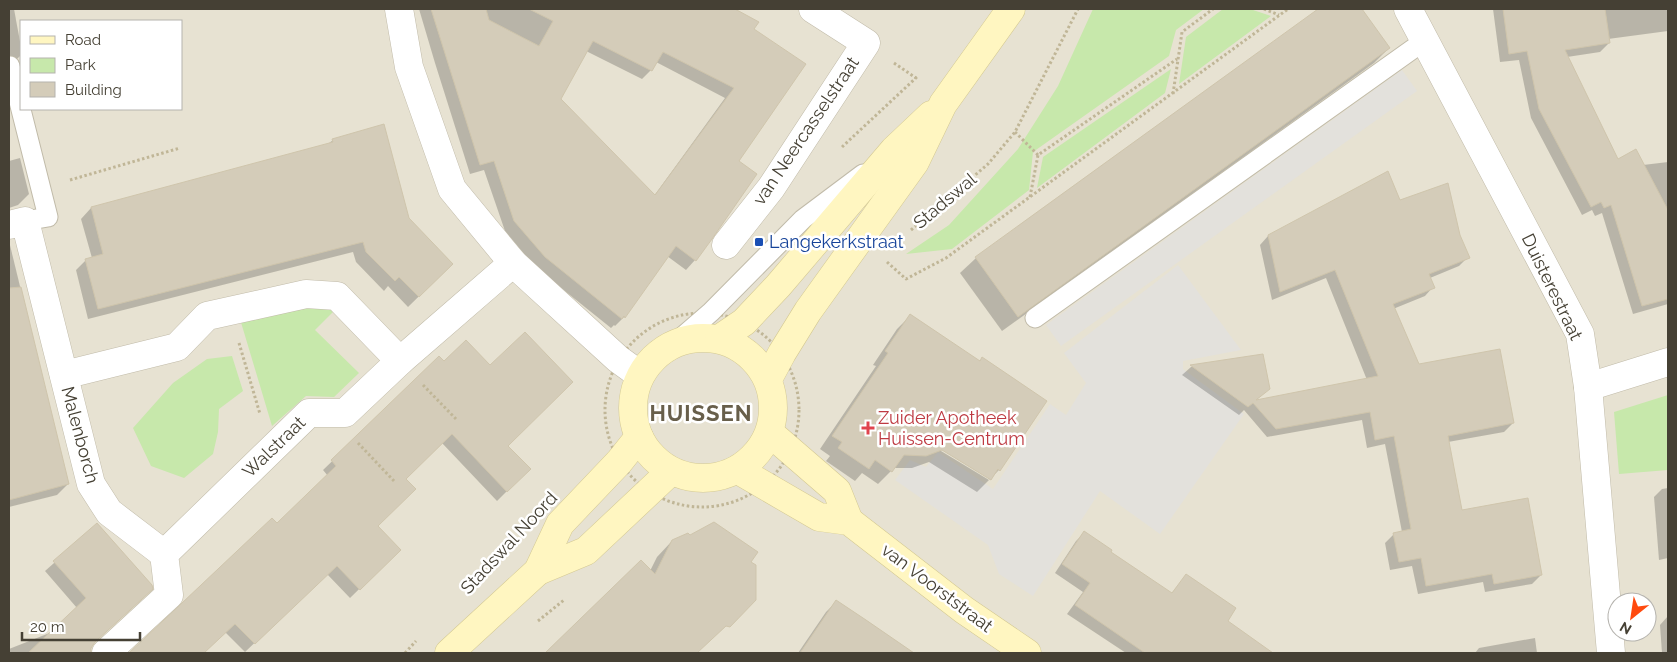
<svg xmlns="http://www.w3.org/2000/svg" width="1677" height="662" font-family="Raleway,sans-serif">
<rect width="100%" height="100%" fill="#f2efe4"/>
<!-- residential -->
<path fill="#e7e2d2" fill-rule="evenodd" d="M9,9H1668V653H9ZM21,21H181V109H21ZM1617,602H1647V632H1617Z"/>
<!-- green -->
<g fill="#c7e8ab">
<polygon points="1093,9 1204,9 1176,30 1169,56 1033,152 1029,190 952,249 906,254 949,225 1018,149 1058,86"/>
<polygon points="1223,9 1250,9 1271,16 1179,84 1186,37"/>
<polygon points="1171,69 1165,93 1037,188 1043,157"/>
<polygon points="325,304 333,312 315,330 359,373 334,397 306,396 272,426 240,319"/>
<polygon points="232,356 243,391 219,409 218,432 213,454 184,478 151,466 133,428 173,383 207,359"/>
<polygon points="1668,395 1668,470 1619,474 1614,412"/>
</g>
<!-- parking -->
<g fill="#e3e1dc">
<polygon points="1402,70 1417,91 1061,346 1046,325"/>
<polygon points="1178,265 1241,350 1183,361 1183,369 1244,414 1160,534 1100,491 1033,596 999,574 988,545 895,480 910,460 926,467 938,452 993,489 1050,404 1066,415 1086,383 1064,353"/>
</g>
<!-- shadow -->
<g fill="#0003" fill-rule="evenodd">
<polygon points="9,9 14,9 21,47 21,55 13,63 9,64"/>
<path d="M419,9H732L757,23L753,30L737,161L711,238L695,260L686,270L667,256L624,317L615,326L614,325L611,328L535,267L505,231L484,170L470,174L435,63ZM586,51L642,79L651,70L656,62L725,98L654,196L559,99Z"/>
<polygon points="1320,9 1361,9 1389,48 1374,63 1002,331 960,273 976,258"/>
<polygon points="1493,9 1668,9 1668,31 1608,39 1609,43 1600,52 1567,57 1617,160 1643,165 1668,162 1668,304 1633,314 1602,213 1595,216 1592,210 1582,215 1531,118 1519,60 1500,62"/>
<polygon points="333,140 452,264 408,307 388,286 384,291 356,262 353,252 88,319 76,270 86,260 92,258 81,219 91,208 328,144"/>
<polygon points="20,158 29,194 18,205 9,208 9,161"/>
<polygon points="1400,202 1459,235 1468,257 1459,266 1430,278 1433,287 1425,296 1393,309 1418,365 1513,423 1504,432 1448,442 1461,512 1541,575 1532,584 1485,592 1483,582 1418,594 1412,566 1390,570 1385,543 1394,534 1402,532 1385,444 1367,448 1362,420 1267,437 1244,410 1239,415 1182,375 1191,367 1262,355 1269,388 1254,402 1367,380 1326,278 1272,300 1260,245 1268,236"/>
<polygon points="9,241 68,484 57,495 9,507"/>
<path d="M910,316L979,361L982,359L999,470L977,492L929,462L912,468H894L878,484L862,473L855,481L826,461L830,456L820,449L876,366L873,365L897,329ZM937,445L990,478L989,480L936,448Z"/>
<polygon points="439,358 506,446 529,469 497,501 442,443 404,479 376,526 399,550 350,598 327,574 245,652 225,632 203,653 131,653 180,607 277,525 328,476 323,470"/>
<polygon points="1668,488 1668,558 1659,560 1654,497 1662,489"/>
<polygon points="97,525 93,643 90,647 90,653 9,653 9,649 52,632 77,608 45,571"/>
<polygon points="1085,532 1109,553 1171,594 1186,576 1226,621 1271,653 1126,653 1067,614 1083,592 1055,573 1076,541"/>
<polygon points="688,534 634,603 657,557 672,541"/>
<polygon points="836,602 911,653 798,653 826,612"/>
<polygon points="599,603 672,653 547,653"/>
<polygon points="1668,616 1668,653 1662,653 1660,625"/>
<polygon points="1535,638 1537,653 1475,653 1479,648"/>
</g>
<!-- building -->
<g fill="#d4ccb9" stroke="#cfc5ac" fill-rule="evenodd">
<path d="M431,9H486L489,20L539,46L553,21L529,9H735L759,22L754,29L806,64L739,161L757,174L712,239L696,261L676,246L625,318L624,316L622,319L545,257L514,221L494,161L480,165ZM593,41L652,71L663,52L734,88L655,195L561,99Z"/>
<polygon points="1318,9 1362,9 1390,48 1018,317 975,257"/>
<polygon points="1503,9 1605,9 1610,43 1565,50 1618,159 1636,149 1668,210 1668,299 1642,306 1611,205 1604,208 1601,202 1591,207 1539,109 1527,51 1509,54"/>
<polygon points="384,124 409,218 453,264 419,297 399,277 395,281 366,252 363,242 98,309 85,259 103,254 91,207 333,142 332,139"/>
<polygon points="1388,171 1400,200 1448,183 1460,235 1470,258 1429,274 1435,288 1393,304 1419,364 1500,349 1514,423 1448,436 1462,510 1528,498 1542,575 1494,584 1492,574 1426,586 1421,558 1399,562 1393,533 1411,529 1394,436 1375,440 1370,412 1276,429 1253,403 1248,407 1190,365 1263,354 1270,389 1256,400 1378,376 1335,270 1280,292 1268,235"/>
<polygon points="21,287 69,484 9,500 9,288"/>
<polygon points="910,314 980,361 982,357 1047,401 1000,471 998,469 991,480 942,450 926,456 904,455 892,472 875,460 869,469 838,448 842,442 832,436 888,353 885,351"/>
<polygon points="525,332 573,382 508,446 531,469 507,492 452,434 406,479 416,489 378,526 401,550 360,590 337,566 255,644 235,624 204,653 129,653 272,518 277,523 336,466 331,460 439,356 444,361 466,340 490,365"/>
<polygon points="714,522 758,552 751,562 756,565 756,600 730,627 726,626 697,653 545,653 641,560 655,574 672,540 688,533 690,535"/>
<polygon points="97,523 152,585 153,589 95,642 91,648 91,653 28,653 86,598 53,561"/>
<polygon points="1084,531 1112,550 1111,552 1172,593 1186,574 1236,608 1228,621 1273,653 1145,653 1075,605 1090,583 1062,564"/>
<polygon points="836,600 866,620 914,653 800,653"/>
</g>
<g fill="none" stroke-linecap="round" stroke-linejoin="round">
<defs>
<g id="lane">
<polyline points="10,66 48,217 25,221"/>
<polyline points="1035,318 1424,41"/>
<polyline points="674,344 711,312 803,219 863,174"/>
</g>
<g id="street">
<polyline points="399,9 409,67 452,189 513,263 618,359 640,375"/>
<polyline points="1408,9 1580,334 1588,387 1611,653"/>
<polyline points="9,225 25,221 91,484 109,512 164,554"/>
<polyline points="726,245 771,188 866,43 813,9"/>
<polyline points="64,375 177,347 207,316 306,294 337,296 400,361"/>
<polyline points="1588,387 1668,362"/>
<polyline points="106,653 169,595 164,554 309,413 345,413 400,361 513,263"/>
</g>
<g id="secondary">
<circle cx="703" cy="408" r="70"/>
<polyline points="719,339 744,322 778,286 894,150 931,115"/>
<polyline points="768,379 782,353 808,311 915,162 943,104 1011,9"/>
<polyline points="770,433 837,491 849,521"/>
<polyline points="738,470 819,517 849,521 964,610 1027,653"/>
<polyline points="538,571 586,551 671,471"/>
<polyline points="449,653 538,571 560,524 619,462 639,437"/>
</g>
</defs>
<!-- lane casing -->
<use href="#lane" stroke="#c1bba9" stroke-width="21"/>
<!-- street casing -->
<use href="#street" stroke="#c1bba9" stroke-width="29"/>
<!-- secondary casing -->
<use href="#secondary" stroke="#d4c992" stroke-width="29"/>
<!-- path -->
<g stroke="#c0b697" stroke-width="3" stroke-dasharray="2.5 2.5" stroke-linecap="butt">
<polyline points="1264,9 1279,15"/>
<polyline points="894,63 916,78"/>
<polyline points="1173,94 1182,32 1213,9"/>
<polyline points="1015,132 1038,155"/>
<polyline points="842,147 918,76"/>
<polyline points="70,180 180,148"/>
<polyline points="1030,197 1038,155 1177,59"/>
<polyline points="911,230 988,164 1015,132 1078,9"/>
<polyline points="887,262 906,279 946,258 1288,9"/>
<circle cx="702" cy="410" r="97"/>
<polyline points="239,343 260,414"/>
<polyline points="423,385 456,419"/>
<polyline points="358,443 394,481"/>
<polyline points="477,576 513,539"/>
<polyline points="538,621 564,600"/>
<polyline points="405,653 416,641"/>
</g>
<!-- lane -->
<use href="#lane" stroke="#fff" stroke-width="19"/>
<!-- street -->
<use href="#street" stroke="#fff" stroke-width="28"/>
<!-- secondary -->
<use href="#secondary" stroke="#fff6c1" stroke-width="28"/>
</g>
<!-- markers -->
<rect fill="#1a4fb4" stroke="#fff" stroke-width="2" x="754" y="237" width="10" height="10" rx="2.5"/>
<path fill="#e0444e" stroke="#fff" stroke-width="2" d="M865.5 420.5h5v5h5v5h-5v5h-5v-5h-5v-5h5z"/>
<g text-anchor="middle" stroke-width="5" stroke-linejoin="round" paint-order="stroke">
<!-- street labels -->
<g font-size="18" fill="#454034" stroke="#fff">
<text transform="translate(806 131) rotate(-56)" y="6">van Neercasselstraat</text>
<text transform="translate(945 201) rotate(-40)" y="6">Stadswal</text>
<text transform="translate(1552 287) rotate(64)" y="6">Duisterestraat</text>
<text transform="translate(80 435) rotate(75)" y="6">Malenborch</text>
<text transform="translate(274 447) rotate(-44)" y="6">Walstraat</text>
<text transform="translate(509 543) rotate(-47)" y="6">Stadswal Noord</text>
<text transform="translate(937 588) rotate(37)" y="6">van Voorststraat</text>
</g>
<!-- transit labels -->
<g font-size="18" fill="#164399" stroke="#fff" text-anchor="start">
<text x="769" y="248">Langekerkstraat</text>
</g>
<!-- health labels -->
<g font-size="18" fill="#be3a42" stroke="#fff" text-anchor="start">
<text x="878" y="424">Zuider Apotheek<tspan x="878" dy="21">Huissen-Centrum</tspan></text>
</g>
<!-- district labels -->
<g font-size="22" font-weight="bold" letter-spacing="1" fill="#685f4b" stroke="#fff">
<text x="701" y="421">HUISSEN</text>
</g>
</g>
<!-- border -->
<rect width="1677" height="662" fill="none" stroke="#454034" stroke-width="20"/>
<!-- legend -->
<rect x="20" y="20" width="162" height="90" fill="#ffffff" stroke="#b5b3ae"/>
<rect x="30" y="36" width="25" height="8" fill="#fff6c1" stroke="#b5b3ae"/>
<text x="65" y="45" font-size="15" fill="#454034">Road</text>
<rect x="30" y="58" width="25" height="15" fill="#c7e8ab" stroke="#b5b3ae"/>
<text x="65" y="70" font-size="15" fill="#454034">Park</text>
<rect x="30" y="82" width="25" height="15" fill="#d4ccb9" stroke="#b5b3ae"/>
<text x="65" y="95" font-size="15" fill="#454034">Building</text>
<!-- north arrow -->
<g transform="translate(1632 617) rotate(210)"><circle r="24" fill="#ffffff" stroke="#b5b3ae"/>
<path d="M0-4L9 19L0 12L-9 19Z" fill="#ff4a0e"/>
<text y="-8" font-size="14" font-weight="bold" text-anchor="middle" fill="#454034">N</text>
</g>
<!-- scale -->
<path d="M22 632v8h118v-8" fill="none" stroke="#454034" stroke-width="2.5"/>
<text x="30" y="632" font-size="15" fill="#454034" stroke="#ffffff" stroke-width="4" paint-order="stroke">20 m</text>
</svg>
